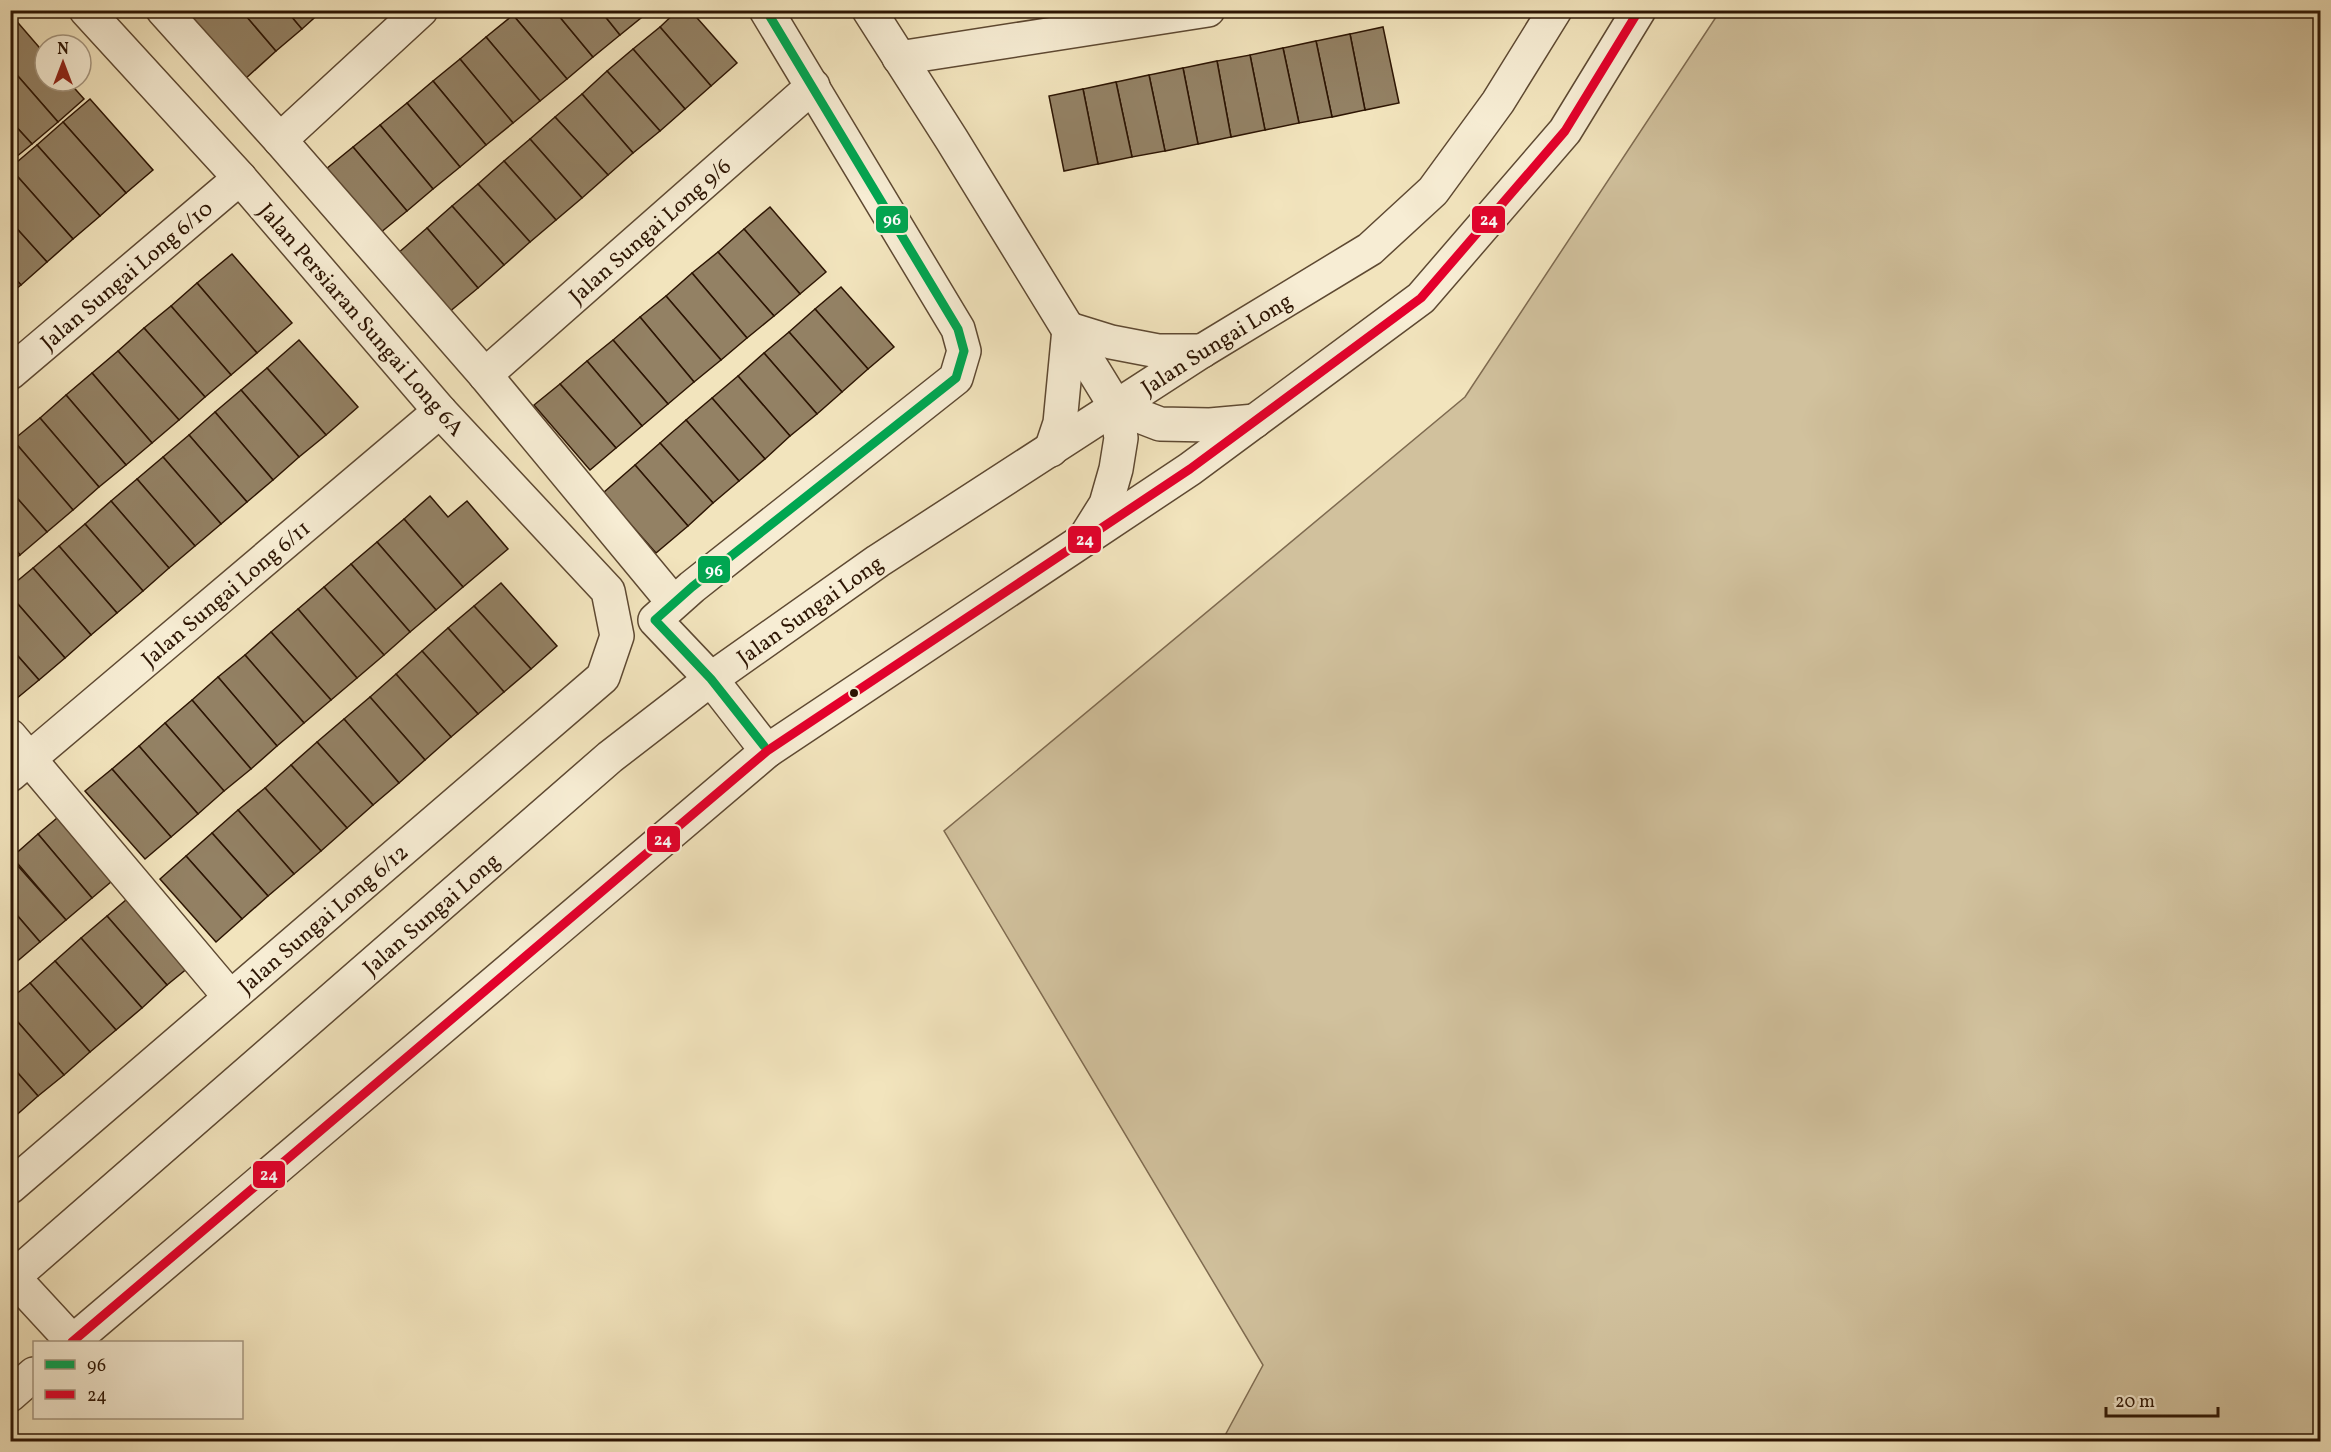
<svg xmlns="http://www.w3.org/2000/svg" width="2331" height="1452" font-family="Vollkorn,serif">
<rect width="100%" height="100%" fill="#f2e4bd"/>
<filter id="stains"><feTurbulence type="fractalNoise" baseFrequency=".00333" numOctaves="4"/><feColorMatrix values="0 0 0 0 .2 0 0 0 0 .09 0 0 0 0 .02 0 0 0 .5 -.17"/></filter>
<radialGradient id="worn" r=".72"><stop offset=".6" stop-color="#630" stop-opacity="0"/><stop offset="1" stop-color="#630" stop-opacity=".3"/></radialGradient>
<!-- green -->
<polygon fill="#d1c19d" stroke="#7f6b50" stroke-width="1.5" points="1720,11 2320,11 2320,1441 1222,1441 1263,1365 944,831 1465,397"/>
<!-- building -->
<g fill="#938164" stroke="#2d1503" stroke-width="1.5">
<polygon points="191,10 241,10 276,51 245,79 187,14"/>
<polygon points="241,10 286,10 302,29 276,51"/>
<polygon points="286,10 323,10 302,29"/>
<polygon points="519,10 554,10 593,57 567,79 513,15"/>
<polygon points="554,10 600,10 620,35 593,57"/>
<polygon points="600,10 645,10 647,13 620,35"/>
<polygon points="678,10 690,10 737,63 711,86 660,27"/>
<polygon points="513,15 567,79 540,101 486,37"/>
<polygon points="13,17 45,54 45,81 68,81 84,99 58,122 10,67 10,19"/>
<polygon points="660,27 711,86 685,109 633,49"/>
<polygon points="1383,27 1399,103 1365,110 1350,34"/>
<polygon points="1350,34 1365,110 1332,117 1316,41"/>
<polygon points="486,37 540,101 513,123 460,59"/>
<polygon points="1316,41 1332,117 1299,123 1283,48"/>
<polygon points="1283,48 1299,123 1265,130 1250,55"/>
<polygon points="633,49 685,109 660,131 607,71"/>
<polygon points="1250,55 1265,130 1231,137 1217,61"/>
<polygon points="460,59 513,123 486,145 433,81"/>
<polygon points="1217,61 1231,137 1198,144 1183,68"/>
<polygon points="10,67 58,122 32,144 10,120"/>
<polygon points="1183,68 1198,144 1165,151 1149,75"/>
<polygon points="607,71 660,131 633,153 582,94"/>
<polygon points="1149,75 1165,151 1132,157 1116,82"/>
<polygon points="433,81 486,145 460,167 407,103"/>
<polygon points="1116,82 1132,157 1098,164 1083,89"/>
<polygon points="1083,89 1098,164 1064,171 1049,96"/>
<polygon points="582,94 633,153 608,175 555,117"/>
<polygon points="90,99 153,170 126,193 63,122"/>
<polygon points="407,103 460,167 433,189 380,125"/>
<polygon points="555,117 608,175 582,198 530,139"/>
<polygon points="10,120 32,144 10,162"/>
<polygon points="63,122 126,193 100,216 37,145"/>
<polygon points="380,125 433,189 407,211 353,147"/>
<polygon points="530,139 582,198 556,220 504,161"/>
<polygon points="37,145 100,216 73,239 10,168"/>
<polygon points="353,147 407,211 380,233 326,169"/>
<polygon points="504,161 556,220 530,242 478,184"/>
<polygon points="10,168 73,239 47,262 10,221"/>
<polygon points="478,184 530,242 504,265 452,206"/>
<polygon points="452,206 504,265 478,288 427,228"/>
<polygon points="770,207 826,272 800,294 744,229"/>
<polygon points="10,221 47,262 21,285 10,273"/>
<polygon points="427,228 478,288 448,313 397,254"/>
<polygon points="744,229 800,294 774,316 718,252"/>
<polygon points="718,252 774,316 747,338 692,273"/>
<polygon points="232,254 292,323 257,353 197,283"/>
<polygon points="10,273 21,285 10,294"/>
<polygon points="692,273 747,338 721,360 666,296"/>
<polygon points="197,283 257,353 231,375 171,306"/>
<polygon points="841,287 894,347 868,369 815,309"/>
<polygon points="666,296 721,360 694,382 640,317"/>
<polygon points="171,306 231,375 205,397 144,328"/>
<polygon points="815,309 868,369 842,392 789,332"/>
<polygon points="640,317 694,382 668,404 613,340"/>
<polygon points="144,328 205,397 179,420 118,351"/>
<polygon points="789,332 842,392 817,414 764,353"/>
<polygon points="299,340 358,407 326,435 267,368"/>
<polygon points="613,340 668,404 642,426 587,361"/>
<polygon points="118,351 179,420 152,443 92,373"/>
<polygon points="764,353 817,414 790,436 738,376"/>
<polygon points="587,361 642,426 616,448 560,384"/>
<polygon points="267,368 326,435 299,457 241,390"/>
<polygon points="92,373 152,443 126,465 66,395"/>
<polygon points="738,376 790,436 765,459 712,398"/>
<polygon points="560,384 616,448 590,470 534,405"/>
<polygon points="241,390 299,457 273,480 215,412"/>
<polygon points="66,395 126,465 99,487 40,418"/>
<polygon points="712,398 765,459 739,481 686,420"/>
<polygon points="215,412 273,480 247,502 189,435"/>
<polygon points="40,418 99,487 73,510 13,440"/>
<polygon points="686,420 739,481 713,503 660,443"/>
<polygon points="189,435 247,502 221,524 163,457"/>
<polygon points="13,440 73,510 47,532 10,490 10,442"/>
<polygon points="660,443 713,503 688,526 635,465"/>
<polygon points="163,457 221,524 195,546 137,479"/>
<polygon points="635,465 688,526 656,553 603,493"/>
<polygon points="137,479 195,546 169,568 111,501"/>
<polygon points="10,490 47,532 20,555 10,543"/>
<polygon points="430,496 448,517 467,501 508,549 463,587 404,519"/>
<polygon points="111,501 169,568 143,591 85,524"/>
<polygon points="404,519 463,587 436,610 377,542"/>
<polygon points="85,524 143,591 117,613 59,546"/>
<polygon points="377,542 436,610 410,632 351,564"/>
<polygon points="10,543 20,555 10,563"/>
<polygon points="59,546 117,613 91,635 33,568"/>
<polygon points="351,564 410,632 384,655 324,587"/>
<polygon points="33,568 91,635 65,658 10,595 10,587"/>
<polygon points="501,583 557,646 531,669 474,606"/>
<polygon points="324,587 384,655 357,678 298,609"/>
<polygon points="10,595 65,658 39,680 10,647"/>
<polygon points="474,606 531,669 504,692 448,628"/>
<polygon points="298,609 357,678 331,700 271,632"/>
<polygon points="448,628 504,692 478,714 422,651"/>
<polygon points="271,632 331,700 304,723 245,655"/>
<polygon points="10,647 39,680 10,704"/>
<polygon points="422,651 478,714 451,737 396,674"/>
<polygon points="245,655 304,723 277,746 218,677"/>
<polygon points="396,674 451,737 425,760 370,697"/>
<polygon points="218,677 277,746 251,769 192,700"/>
<polygon points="370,697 425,760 399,783 344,719"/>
<polygon points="192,700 251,769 224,791 165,723"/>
<polygon points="344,719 399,783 373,805 317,742"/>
<polygon points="165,723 224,791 198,814 139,746"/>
<polygon points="317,742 373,805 347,828 291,765"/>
<polygon points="139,746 198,814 171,837 112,769"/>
<polygon points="291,765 347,828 321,851 265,788"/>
<polygon points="112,769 171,837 145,859 85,791"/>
<polygon points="265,788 321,851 294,874 238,810"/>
<polygon points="238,810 294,874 268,896 212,833"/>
<polygon points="63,813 118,876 92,898 38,834"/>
<polygon points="212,833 268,896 242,919 186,856"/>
<polygon points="38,834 92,898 66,920 12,857"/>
<polygon points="186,856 242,919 216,942 160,879"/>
<polygon points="10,857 66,920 40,942 10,907"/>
<polygon points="133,894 194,963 167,985 107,916"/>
<polygon points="10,907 40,942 14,964 10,960"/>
<polygon points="107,916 167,985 142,1008 81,938"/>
<polygon points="81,938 142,1008 116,1030 55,961"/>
<polygon points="55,961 116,1030 90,1052 30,983"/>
<polygon points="30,983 90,1052 64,1075 10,1013 10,999"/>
<polygon points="10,1013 64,1075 38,1096 10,1064"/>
<polygon points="10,1064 38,1096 12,1119 10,1117"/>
</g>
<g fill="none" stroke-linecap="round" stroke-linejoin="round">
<defs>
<g id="minor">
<polyline points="163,10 280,140 485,375 673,602"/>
<polyline points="766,10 958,329 964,351 956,378 692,587 655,620 711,679 767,751"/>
<polyline points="869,10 952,140 1116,407 1121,438 1116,469 1106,504 1086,536"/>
<polyline points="899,58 1208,10"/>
<polyline points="280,140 421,10"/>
<polyline points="1069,329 1111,342 1158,351 1202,351"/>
<path id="s1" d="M10,373L240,178"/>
<path id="s2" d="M485,375L813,86"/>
<polyline points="1116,407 1160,424 1210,425 1255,421"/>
<polyline points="1051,450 1060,423 1069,329"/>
<polyline points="10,736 230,997"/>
<path id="s3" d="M10,775L440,411"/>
<path id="s4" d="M10,1187L603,677L617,636L608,591L440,411L240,178L86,10"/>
<polyline points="13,1277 73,1342"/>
<path id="s5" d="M10,1280L610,757L711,679L878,561L1202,351L1370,249L1433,191L1498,102L1555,10"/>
<polyline points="72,1342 767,751 1190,469 1421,298 1565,131 1639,10"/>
<polyline points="10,1395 34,1374"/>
</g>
</defs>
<!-- minor casing -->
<use href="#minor" stroke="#5e4932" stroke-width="36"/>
<!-- minor -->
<use href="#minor" stroke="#f7edd4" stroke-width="33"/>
<defs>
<polyline id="bus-1" points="764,746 711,679 655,620 692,587 956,378 964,351 958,329 766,10"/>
<polyline id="bus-2" points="72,1342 767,751 1190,469 1421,298 1565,131 1639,10"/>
</defs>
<!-- bus-1 casing -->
<use href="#bus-1" stroke="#f7edd4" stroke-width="14"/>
<!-- bus-2 casing -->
<use href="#bus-2" stroke="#f7edd4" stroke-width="14"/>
<!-- bus-1 -->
<use href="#bus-1" stroke="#00a651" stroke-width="9"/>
<!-- bus-2 -->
<use href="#bus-2" stroke="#e4002b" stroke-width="9"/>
</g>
<!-- markers -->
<circle fill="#2d1503" stroke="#f7edd4" stroke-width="2" cx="854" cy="693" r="5"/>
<g text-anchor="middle" stroke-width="6" stroke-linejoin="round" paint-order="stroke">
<!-- street labels -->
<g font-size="22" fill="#2d1503" stroke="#f7edd4">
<text dy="8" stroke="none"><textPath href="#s2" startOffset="219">Jalan Sungai Long 9/6</textPath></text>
<text dy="8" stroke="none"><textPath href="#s1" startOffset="152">Jalan Sungai Long 6/10</textPath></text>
<text transform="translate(362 319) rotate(49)" y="8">Jalan Persiaran Sungai Long 6A</text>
<text dy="8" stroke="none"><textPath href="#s5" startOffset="1530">Jalan Sungai Long</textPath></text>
<text dy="8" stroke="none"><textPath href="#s3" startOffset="282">Jalan Sungai Long 6/11</textPath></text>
<text dy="8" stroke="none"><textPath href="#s5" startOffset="1044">Jalan Sungai Long</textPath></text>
<text dy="8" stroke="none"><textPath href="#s5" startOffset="558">Jalan Sungai Long</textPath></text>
<text dy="8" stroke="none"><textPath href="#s4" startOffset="412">Jalan Sungai Long 6/12</textPath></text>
</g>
</g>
<g stroke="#f7edd4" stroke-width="2">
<rect x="875" y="205" width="34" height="29" rx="6" fill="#00a651"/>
<rect x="1471" y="205" width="35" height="29" rx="6" fill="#e4002b"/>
<rect x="1067" y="525" width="35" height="29" rx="6" fill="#e4002b"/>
<rect x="697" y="555" width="34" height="29" rx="6" fill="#00a651"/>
<rect x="646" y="825" width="35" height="28" rx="6" fill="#e4002b"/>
<rect x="252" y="1160" width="34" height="29" rx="6" fill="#e4002b"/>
</g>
<g font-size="16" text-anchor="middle" font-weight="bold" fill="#fff">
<text x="892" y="225">96</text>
<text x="1489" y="225">24</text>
<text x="1085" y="545">24</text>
<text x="714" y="576">96</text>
<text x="663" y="845">24</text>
<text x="269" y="1180">24</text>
</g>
<!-- margin -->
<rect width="2331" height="1452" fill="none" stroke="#f2e4bd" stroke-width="36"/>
<rect x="12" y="12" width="2307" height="1428" fill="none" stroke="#2d1503" stroke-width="3"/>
<rect x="18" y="18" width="2295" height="1416" fill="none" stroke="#2d1503" stroke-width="1.5"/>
<!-- legend -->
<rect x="33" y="1341" width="210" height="78" fill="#f7edd4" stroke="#a69780" stroke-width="1.5"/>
<rect x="45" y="1360" width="30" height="9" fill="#00a651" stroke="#a69780" stroke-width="1.5"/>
<text x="87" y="1371" font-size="18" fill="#2d1503">96</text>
<rect x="45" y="1390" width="30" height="9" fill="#e4002b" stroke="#a69780" stroke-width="1.5"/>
<text x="87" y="1401" font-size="18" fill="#2d1503">24</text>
<!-- north arrow -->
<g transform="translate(63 63)"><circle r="28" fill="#f7edd4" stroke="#a69780" stroke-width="1.5"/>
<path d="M0-4.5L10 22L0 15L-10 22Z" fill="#8f2418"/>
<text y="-9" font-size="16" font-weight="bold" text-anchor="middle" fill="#2d1503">N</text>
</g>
<!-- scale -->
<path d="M2106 1407v9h112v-9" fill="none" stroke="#2d1503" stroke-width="3"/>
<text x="2115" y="1407" font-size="18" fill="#2d1503" stroke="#f7edd4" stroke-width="4.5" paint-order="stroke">20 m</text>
<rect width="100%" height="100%" filter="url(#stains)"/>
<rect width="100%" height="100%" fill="url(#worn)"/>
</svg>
